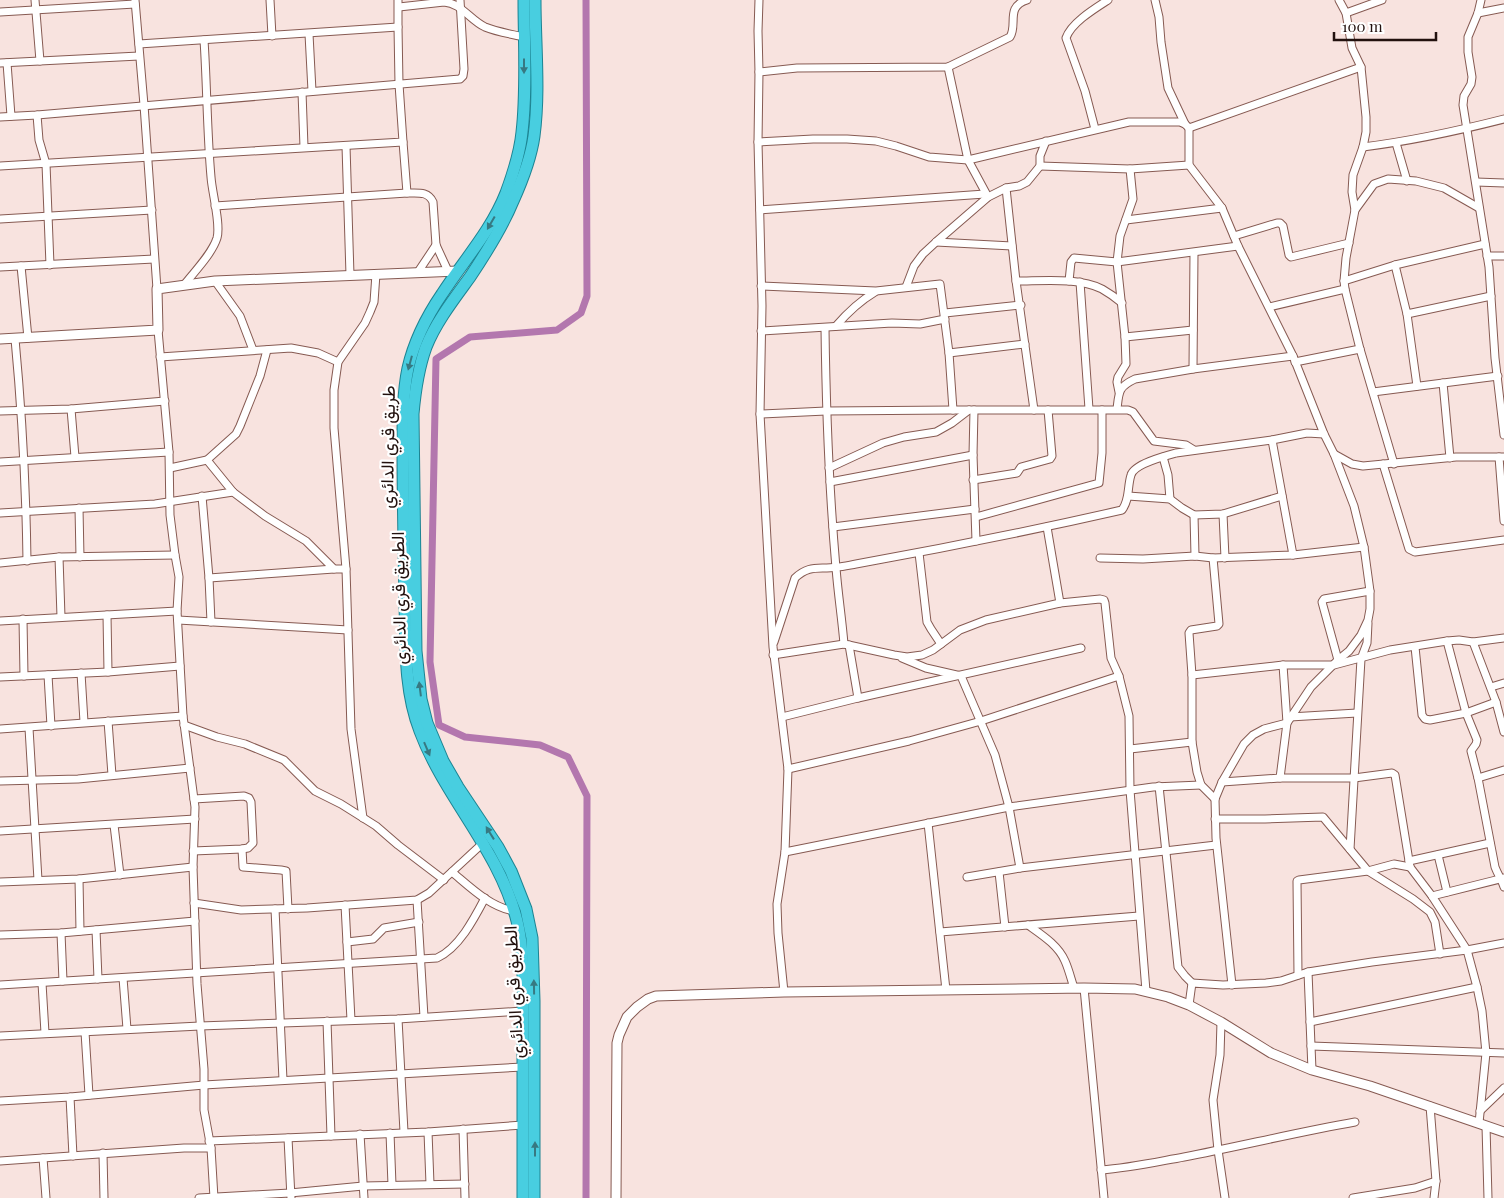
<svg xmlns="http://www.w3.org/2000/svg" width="1504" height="1198" font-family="'Playfair Display',Vazirmatn,serif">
<rect width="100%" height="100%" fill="#f8e3df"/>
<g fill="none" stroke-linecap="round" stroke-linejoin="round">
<!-- canal -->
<polyline stroke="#b377ae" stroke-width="7" points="586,1198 587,796 568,757 540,745 465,737 439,725 430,662 436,359 470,337 557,330 581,313 587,296 586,0"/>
<defs>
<g id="minor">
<polyline points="35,0 40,61"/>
<polyline points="135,0 144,105 157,289"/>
<polyline points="270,0 272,36"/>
<polyline points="759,0 758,31 759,72 758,142 762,306 760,414 773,647 788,769 785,852 777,904 778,933 784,992"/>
<polyline points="1155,0 1159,17 1161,42 1168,88 1185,124"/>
<polyline points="1339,0 1346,13 1352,48 1361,67 1366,117 1366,132 1363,147 1353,175 1352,192 1355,210 1346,258 1344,281 1345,289 1360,349 1394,464"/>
<polyline points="1481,0 1478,13 1468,37 1468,52 1472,77 1471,84 1464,96 1463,105 1489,267 1495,358 1504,435"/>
<path d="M399,7L444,2C461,3 470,20 485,27C497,32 511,34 524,37"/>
<polyline points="0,12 135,4"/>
<polyline points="1346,13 1382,0"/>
<polyline points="1478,13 1504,8"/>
<polyline points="309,34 312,91"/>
<polyline points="139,44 398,27"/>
<polyline points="0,63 139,56"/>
<polyline points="7,63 11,116"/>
<polyline points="948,67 968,160 988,197"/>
<path d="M759,72L797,68L948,67L1010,37C1018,24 1005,7 1027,0"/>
<polyline points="302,92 304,147"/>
<polyline points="37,115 39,140 46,164 50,265"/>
<polyline points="0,117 37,115 460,79 463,76 464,69 460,0"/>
<polyline points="1189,128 1189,165 1222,208 1238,246 1293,356 1324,434 1334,454 1354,506 1364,547 1370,591 1370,609 1368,620 1361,635 1349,651 1338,660 1311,687 1287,723 1264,729 1253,735 1244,744 1222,782 1215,799 1216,838 1232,985"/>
<path d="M1095,129L1085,91L1066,38C1071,23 1094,9 1108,0"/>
<polyline points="403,142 407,193"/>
<polyline points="758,142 813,139 847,139 876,141 896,146 929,157 968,160 1129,122 1180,122 1185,124 1189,128 1361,67"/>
<polyline points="1396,143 1407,181"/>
<polyline points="346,146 350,275"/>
<path d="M1363,147C1411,141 1457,131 1504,119"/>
<polyline points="0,166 403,142 399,84 398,27 398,0"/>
<polyline points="1040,166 1130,169 1189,165"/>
<polyline points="1476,182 1504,183"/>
<polyline points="1006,188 1016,281 1034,410"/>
<path d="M215,206L407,193C418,193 428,191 433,202L436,245L448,271"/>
<polyline points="760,210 985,194"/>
<polyline points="1355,210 1374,184 1388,179 1416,181 1444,188 1479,208"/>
<polyline points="0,219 152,210"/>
<polyline points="1126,220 1222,208"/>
<polyline points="1234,236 1277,223 1280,223 1283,226 1289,255 1291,257 1349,243"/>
<polyline points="936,242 1012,246"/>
<polyline points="1487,256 1504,256"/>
<polyline points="1395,265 1407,314 1491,296"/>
<polyline points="21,266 28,338"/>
<polyline points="0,267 154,259"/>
<polyline points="418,272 436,245"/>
<polyline points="215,281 240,316 253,350"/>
<path d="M1016,281C1042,281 1079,277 1102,289C1109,293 1116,298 1122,303"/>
<polyline points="1069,281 1071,262 1074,258 1117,262 1238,246"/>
<polyline points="1344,281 1395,265 1485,244"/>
<polyline points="1080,282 1089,409"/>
<path d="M184,285C194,272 212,254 217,238C221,224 212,193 211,177C207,132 207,85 204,40"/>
<polyline points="761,286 876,291 940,284 949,353 953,410"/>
<polyline points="906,287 914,266 923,254 936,242 988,197 1006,188 1019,186 1027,182 1040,166 1040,156 1046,141"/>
<polyline points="1269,307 1345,289"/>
<polyline points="945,313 1021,305"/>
<polyline points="1407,314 1417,386"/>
<path d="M836,326C848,312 860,301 875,292"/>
<path d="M825,328C826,408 829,488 836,568C838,594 842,619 844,644"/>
<polyline points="158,330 169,452 170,515 175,555 179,577 177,611 183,716 195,807 193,867 197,984 204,1069 204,1110 211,1148 214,1198"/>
<polyline points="761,331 892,323 920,324 945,319"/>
<polyline points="1125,337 1193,330"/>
<path d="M15,339C22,413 26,487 27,561"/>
<polyline points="949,353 1025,344"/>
<polyline points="160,357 291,348 318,353 338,362"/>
<polyline points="1295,362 1360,349"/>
<polyline points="1193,369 1194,253"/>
<polyline points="1443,383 1450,458"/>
<polyline points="1119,392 1117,382 1118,377 1126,364 1125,337 1117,262 1120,236 1133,199 1130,169"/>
<polyline points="1373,392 1498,376"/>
<polyline points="71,409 75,457"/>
<path d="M1117,409C1119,392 1118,387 1135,379L1193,369L1293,356"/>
<polyline points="974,410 973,455 976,541"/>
<polyline points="0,411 71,409 165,401"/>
<polyline points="760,414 826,411 953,410 1128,410 1133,412 1154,441 1186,445 1194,450"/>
<polyline points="1272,440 1293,555"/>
<polyline points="1334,454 1352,464 1363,466 1456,457 1504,457"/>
<polyline points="1163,457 1168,475 1170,499"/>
<polyline points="1499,457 1504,521"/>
<polyline points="207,460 233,492 265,516 306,541 334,569 346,569"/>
<polyline points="0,462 169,452"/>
<polyline points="1383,464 1409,549 1415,552 1504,540"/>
<polyline points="170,468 207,460 236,434 240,426 260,376 267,350"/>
<polyline points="829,468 883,443 904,437 936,432 952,423 969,410"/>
<polyline points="973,480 1017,473 1021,467 1050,459 1052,456 1048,410"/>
<polyline points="830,482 973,455"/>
<polyline points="202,496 209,578 211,622"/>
<polyline points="1128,496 1170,499 1182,508 1194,515 1223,514 1282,496"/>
<polyline points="79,508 80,557"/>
<polyline points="0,513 155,504 233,492"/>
<polyline points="1223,514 1225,558"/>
<polyline points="1194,515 1195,556"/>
<polyline points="976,517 1099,483 1102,453 1102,410"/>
<polyline points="833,527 975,509"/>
<polyline points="1047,527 1060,603"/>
<polyline points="919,553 927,622 931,629 941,644"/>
<polyline points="59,557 61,617"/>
<polyline points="1100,558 1143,559 1195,556 1213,558 1293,555 1364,547"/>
<polyline points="1213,558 1219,624 1217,626 1191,630 1189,633 1192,675 1192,742 1197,772 1201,785 1215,799"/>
<polyline points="0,563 59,557 175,555"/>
<polyline points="209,578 334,569"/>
<polyline points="107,615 108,672"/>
<polyline points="23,619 24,676"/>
<polyline points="178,620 348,630"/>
<polyline points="0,621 177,611"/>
<path d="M1447,641L1466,713L1477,740L1476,744L1471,751L1478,778L1495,867C1498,875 1502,880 1504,887"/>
<path d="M774,642L795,578C810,564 819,570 837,567C843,567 850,565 856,564C945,548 1034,530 1122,510C1130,499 1127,488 1131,475C1134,464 1165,456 1176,453L1272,440L1307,433L1324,434"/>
<polyline points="1473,642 1496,702 1504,732"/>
<polyline points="849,645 858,698"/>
<polyline points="1415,647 1422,715 1425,719 1430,720 1466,713 1496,702"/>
<polyline points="773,655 844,644 894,655 907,657 922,655 933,650 960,630 986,620 1060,603 1100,599 1104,600 1105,603 1111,658 1119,676 1129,716 1130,790 1146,991"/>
<polyline points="902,658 926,668 961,676 995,755 1009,807 1020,868"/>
<polyline points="1338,660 1322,602 1324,599 1370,591"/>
<polyline points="81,673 84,722"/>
<polyline points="48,675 51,726"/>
<polyline points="1192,675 1283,665 1334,665 1390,650 1447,641 1459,640 1473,642 1504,638"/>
<polyline points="0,677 108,672 180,666"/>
<polyline points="1491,687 1504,683"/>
<polyline points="782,717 858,698 1081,648"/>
<polyline points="1290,717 1357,713"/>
<polyline points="108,721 112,775"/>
<polyline points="184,725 217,737 245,744 284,760 315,791 341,804 376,826 398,845 444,880"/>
<polyline points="29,728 38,880"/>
<polyline points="0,729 183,716"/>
<polyline points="1130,749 1192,742"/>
<polyline points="788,769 909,741 981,721 1119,676"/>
<polyline points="1280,778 1354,778 1392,773 1395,775 1410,867 1432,896 1467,950 1477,987 1482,1011 1486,1053 1479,1123"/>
<polyline points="1478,778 1504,770"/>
<polyline points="0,781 78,779 190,768"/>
<polyline points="1222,782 1280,778 1287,723 1283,665"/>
<polyline points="1159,786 1178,967 1185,976 1192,983"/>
<polyline points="363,818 351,729 346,569 334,428 334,390 338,362 365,323 370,312 374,302 376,274"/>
<polyline points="1215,819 1265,819 1323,817 1368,871 1413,899 1430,912 1435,922 1440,954"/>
<polyline points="928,823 946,990"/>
<polyline points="114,825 120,875"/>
<polyline points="0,831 195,819"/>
<polyline points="242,849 243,867 281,870 286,871 288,909"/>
<polyline points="1350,849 1361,659 1367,643 1368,623"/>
<polyline points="193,851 242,849 248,848 253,843 251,802 249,798 244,796 194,799"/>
<polyline points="785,852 1009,807 1153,787 1201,785"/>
<polyline points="1438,855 1447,892"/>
<polyline points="1409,861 1490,843"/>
<path d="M452,872C470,887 490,907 514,911"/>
<polyline points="999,872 1005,927"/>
<polyline points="967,877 1020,868 1216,845"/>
<polyline points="79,879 80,931"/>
<polyline points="0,882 79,879 193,867"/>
<polyline points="1432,896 1504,878"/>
<polyline points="417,900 424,1017"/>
<polyline points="194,903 241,910 307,908 417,900 429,893 483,843"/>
<polyline points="345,905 351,1020"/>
<polyline points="275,909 283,1080"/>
<path d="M1028,925C1042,935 1058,945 1065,961C1069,970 1071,979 1074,988"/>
<polyline points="96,930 98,979"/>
<polyline points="940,932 1139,916"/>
<polyline points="61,933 63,981"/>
<polyline points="0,935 61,933 195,921"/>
<polyline points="347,942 373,939 384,928 419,922"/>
<polyline points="1308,972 1312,1070"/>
<polyline points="1298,975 1297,881 1299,880 1368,871 1394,864 1410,867"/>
<polyline points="123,978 127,1029"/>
<polyline points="42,983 45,1033"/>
<path d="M0,985L437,958C459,948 474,919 485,898"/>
<polyline points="1084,988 1104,1198"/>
<polyline points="1189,1005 1192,983 1223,985 1266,983 1281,981 1308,972 1372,962 1467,950 1504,943"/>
<polyline points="398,1019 404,1132"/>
<polyline points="327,1021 331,1136"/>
<polyline points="1221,1022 1220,1055 1213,1100 1218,1150 1225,1198"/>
<polyline points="1310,1022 1477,987"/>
<polyline points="85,1032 89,1095"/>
<polyline points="0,1036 200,1026 398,1019 523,1011"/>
<polyline points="1311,1046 1504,1053"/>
<polyline points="70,1097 73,1156"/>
<polyline points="0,1101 70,1097 204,1085 523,1067"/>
<polyline points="1430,1106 1436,1181 1434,1198"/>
<polyline points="1480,1111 1504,1088"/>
<polyline points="1486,1126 1488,1198"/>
<polyline points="463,1129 465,1198"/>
<polyline points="428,1132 430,1184"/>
<polyline points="390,1133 392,1185"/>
<polyline points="360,1134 364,1198"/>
<polyline points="288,1138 291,1198"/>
<polyline points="209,1141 428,1132 523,1125"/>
<polyline points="103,1153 104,1198"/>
<polyline points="43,1158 46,1198"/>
<polyline points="0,1161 184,1148 211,1148"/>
<path d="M1101,1170C1129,1168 1156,1162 1184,1157C1241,1146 1298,1132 1355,1122"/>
<polyline points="199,1198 290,1193 363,1186 465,1184"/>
<polyline points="1353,1198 1415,1188 1436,1181"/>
</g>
<g id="tertiary">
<polyline points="0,339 158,330 157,289 215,281 458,271"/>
<polyline points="616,1198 617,1043 619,1035 627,1017 637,1007 648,999 656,996 784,992 1084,988 1135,989 1168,997 1189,1005 1221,1022 1271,1053 1312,1070 1370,1086 1504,1132"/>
</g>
<g id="trunk">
<path d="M523,1198C523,1141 523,1085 523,1028C523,995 525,952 517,921C500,851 445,798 420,731C404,690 406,645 405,601C404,548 403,496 403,443C403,419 403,392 408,368C414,342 427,316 442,294C464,260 491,231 506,193C513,174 520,153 522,132C527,90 524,43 524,0"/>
<path d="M534,1198V1001L532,938L526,909L511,871L498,847L458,787L443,761L427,723L421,699L416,651L413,414C415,391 418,369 426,347C436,322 454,299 470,277C486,253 502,228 513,201C522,181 531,158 534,136C540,91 535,45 535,0"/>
</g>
</defs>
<!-- minor casing -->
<use href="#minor" stroke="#865a52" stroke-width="9"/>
<!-- tertiary casing -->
<use href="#tertiary" stroke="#865a52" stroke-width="11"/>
<!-- trunk casing -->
<use href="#trunk" stroke="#1d8492" stroke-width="13"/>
<!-- minor -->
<use href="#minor" stroke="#fff" stroke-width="7"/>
<!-- tertiary -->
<use href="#tertiary" stroke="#fff" stroke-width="9"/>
<!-- trunk -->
<use href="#trunk" stroke="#48cee0" stroke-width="11"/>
</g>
<!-- one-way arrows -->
<defs><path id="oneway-solid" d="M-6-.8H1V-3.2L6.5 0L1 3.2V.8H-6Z" transform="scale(1.25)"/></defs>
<g fill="#377982">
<use href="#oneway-solid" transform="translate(524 66) rotate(90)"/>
<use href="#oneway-solid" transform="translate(491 223) rotate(120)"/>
<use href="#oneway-solid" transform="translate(410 363) rotate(105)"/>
<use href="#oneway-solid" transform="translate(420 689) rotate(-97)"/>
<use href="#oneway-solid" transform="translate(427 749) rotate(67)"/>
<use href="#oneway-solid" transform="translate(490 833) rotate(-122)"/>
<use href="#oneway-solid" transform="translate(534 987) rotate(-91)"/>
<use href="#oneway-solid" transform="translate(535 1149) rotate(-90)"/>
</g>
<g text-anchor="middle" stroke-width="4.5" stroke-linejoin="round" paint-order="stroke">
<!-- street labels -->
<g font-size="18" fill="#22110e" stroke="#fff">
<text transform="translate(388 447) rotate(-89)" y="6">طريق قري الدائري</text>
<text transform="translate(399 598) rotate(-91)" y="6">الطريق قري الدائري</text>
<text transform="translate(514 992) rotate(-93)" y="6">الطريق قري الدائري</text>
</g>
</g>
<!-- scale -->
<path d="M1334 32v8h102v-8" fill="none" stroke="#22110e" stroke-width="2.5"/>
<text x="1342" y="32" font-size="15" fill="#22110e" stroke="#ffffff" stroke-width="4" paint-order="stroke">100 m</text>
</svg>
